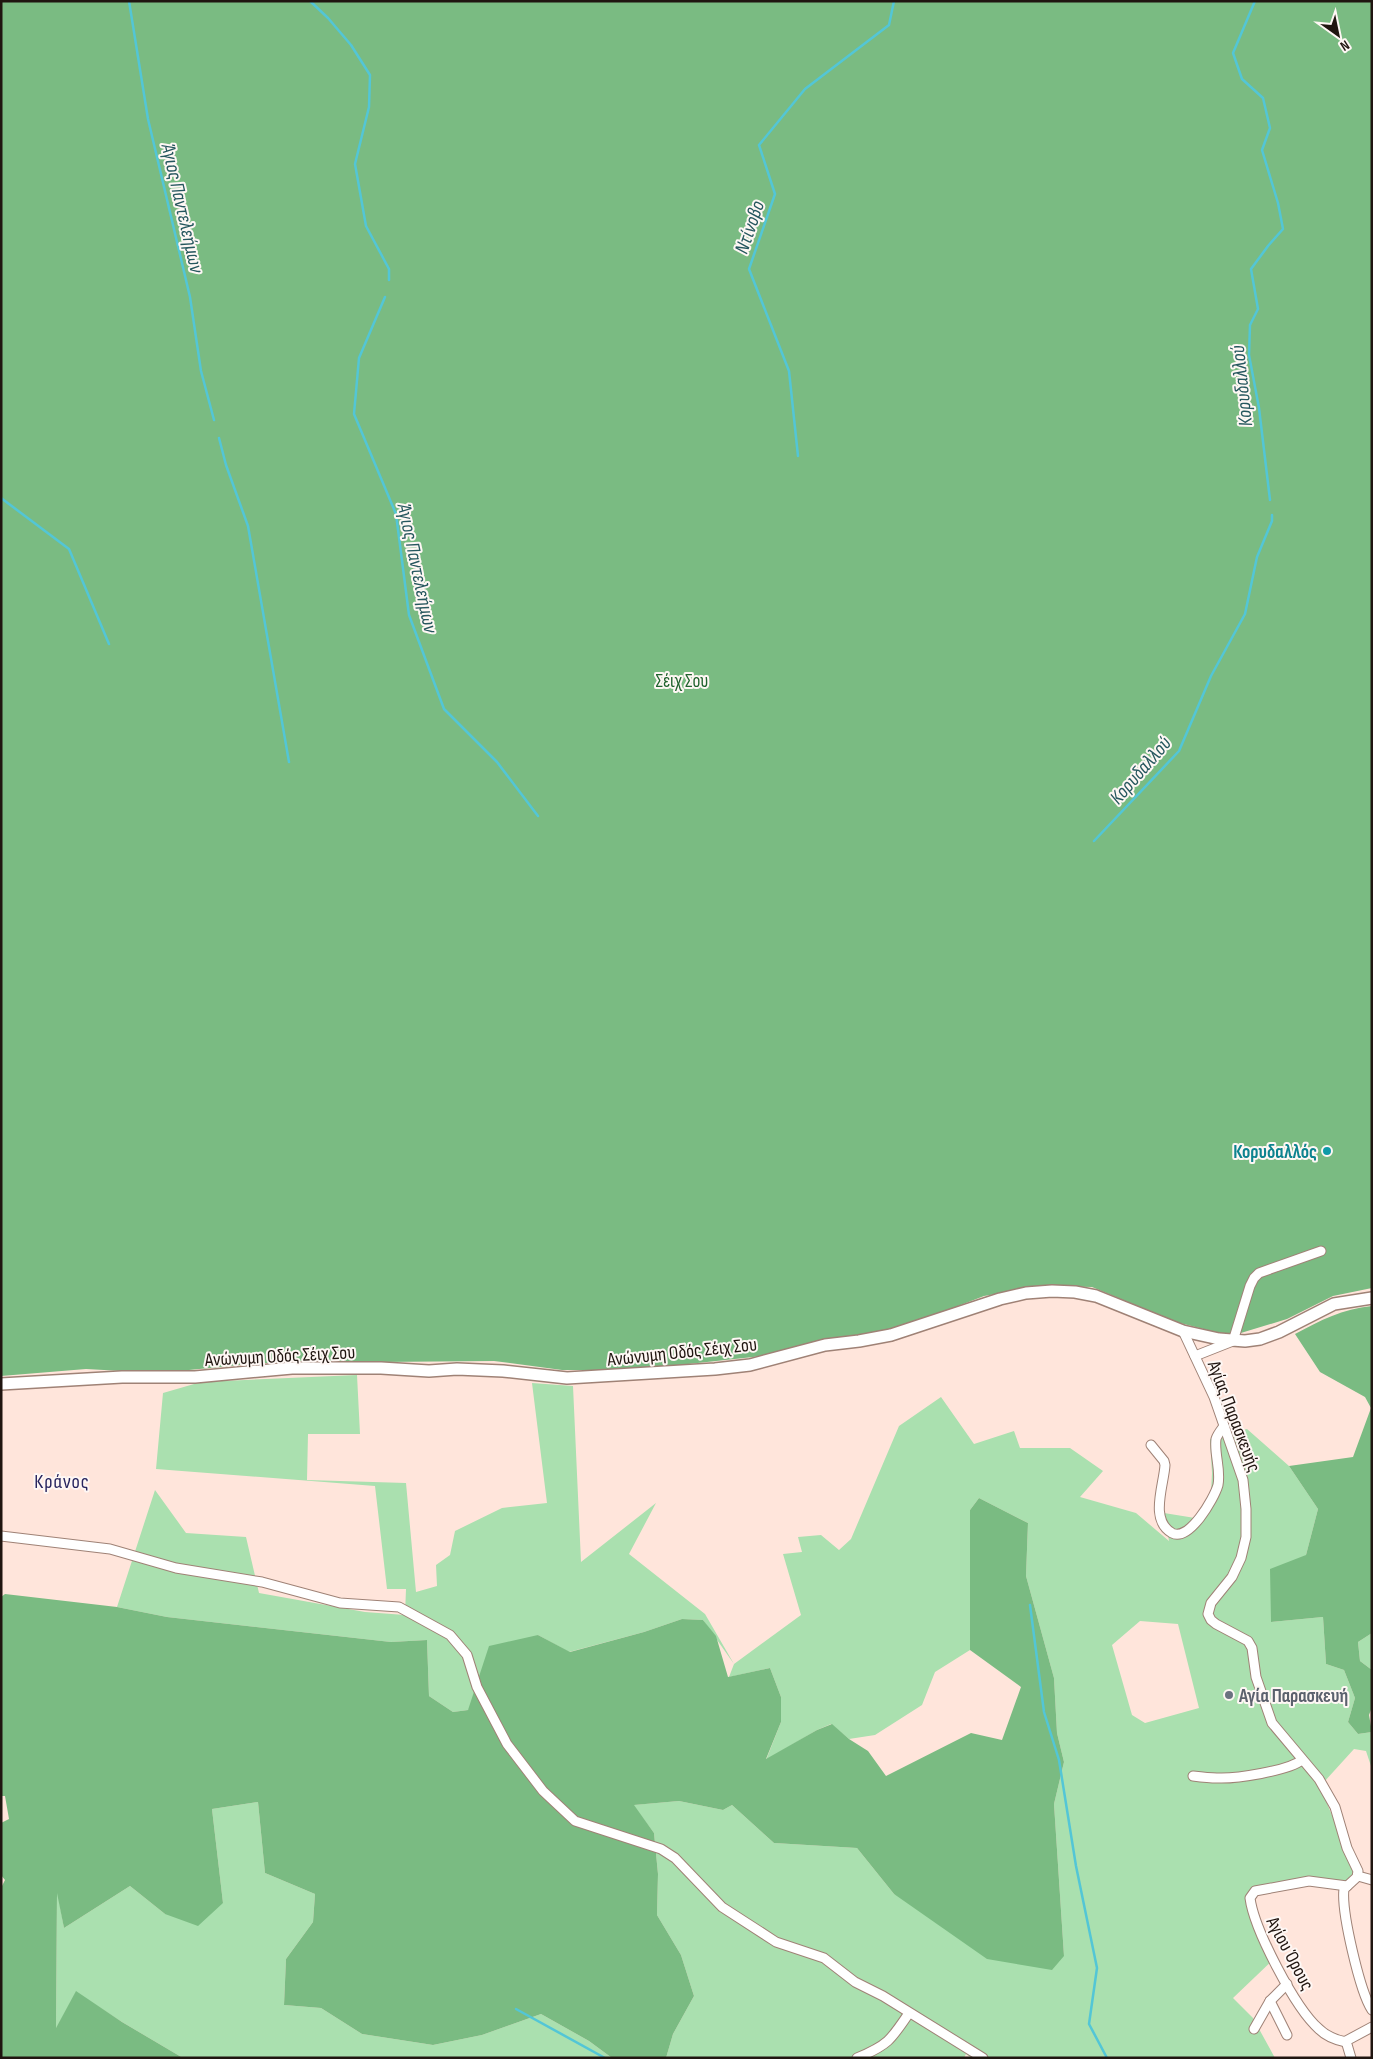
<svg xmlns="http://www.w3.org/2000/svg" width="1373" height="2059" font-family="'Sofia Sans Condensed',sans-serif">
<rect width="100%" height="100%" fill="#ffe5db"/>
<!-- green -->
<g fill="#aae0af" fill-rule="evenodd">
<path d="M357,1375L360,1434H308L307,1480L406,1483L416,1592L437,1586L436,1565L450,1555L455,1531L502,1508L547,1503L532,1383L573,1386L581,1562L656,1503L629,1554L705,1614L734,1664L801,1615L783,1554L802,1552L798,1537L821,1535L839,1550L851,1539L899,1426L941,1397L974,1444L1014,1431L1020,1448H1070L1103,1471L1080,1497L1136,1513L1169,1541L1164,1513L1195,1518L1211,1493L1212,1473L1210,1439L1247,1429L1289,1466L1318,1509L1306,1555L1271,1622L1323,1617L1326,1664L1344,1670L1355,1698L1348,1722L1358,1734L1372,1732V1769L1366,1751L1354,1749L1324,1782L1321,1789L1354,1868L1349,1889L1301,1885L1254,1896L1258,1923L1275,1958L1233,1998L1253,2018L1275,2058H971L966,2054L964,2058H666L673,2034L694,1996L681,1955L657,1915L658,1874L654,1833L633,1805L679,1801L723,1810L732,1805L774,1843L857,1848L894,1894L1064,1956L1054,1804L1064,1762L1057,1733L1054,1678L1026,1576L1028,1523L979,1498L970,1510V1650L935,1672L922,1705L875,1735L849,1739L831,1724L817,1730L766,1760L781,1722V1697L770,1668L729,1677L734,1664L703,1620L682,1619L644,1632L569,1652L538,1635L468,1710L453,1712L429,1696L427,1640L391,1642L167,1617L117,1607L155,1490L186,1533L246,1537L259,1593L365,1612L405,1615L406,1589H387L375,1486L156,1469L163,1393L201,1382ZM1140,1621L1178,1624L1199,1708L1145,1723L1132,1715L1112,1645Z"/>
<polygon points="1372,1633 1372,1670 1360,1661 1358,1642"/>
<polygon points="258,1802 265,1873 315,1894 313,1922 286,1959 284,2005 321,2008 362,2034 433,2045 482,2035 541,2014 589,2041 612,2058 183,2058 122,2022 76,1992 56,2029 57,1889 64,1928 130,1886 165,1914 223,1903 212,1809"/>
</g>
<!-- forest -->
<g fill="#7abb82">
<polygon points="1,1 1372,1 1372,1288 1333,1296 1287,1319 1231,1336 1176,1322 1092,1287 1042,1286 984,1296 883,1335 753,1357 633,1370 562,1370 494,1361 262,1363 158,1373 86,1369 1,1376"/>
<path d="M1372,1306V1633L1358,1642L1360,1661L1372,1670V1707L1369,1715L1372,1732L1358,1734L1348,1722L1355,1698L1344,1670L1326,1664L1323,1617L1271,1622L1270,1569L1306,1555L1318,1509L1289,1466L1353,1457L1371,1408L1365,1397L1320,1372L1295,1334C1321,1320 1342,1309 1372,1306Z"/>
<polygon points="979,1498 1028,1523 1026,1576 1054,1678 1057,1733 1064,1762 1054,1804 1064,1956 1052,1970 987,1959 894,1894 857,1848 774,1843 732,1805 723,1810 679,1801 634,1805 654,1833 658,1874 657,1915 681,1955 694,1996 673,2034 666,2058 612,2058 589,2041 541,2014 482,2035 433,2045 362,2034 321,2008 284,2005 286,1959 313,1922 315,1894 265,1873 258,1802 212,1809 223,1903 198,1926 165,1914 130,1886 64,1928 57,1893 56,2028 76,1991 122,2022 183,2058 1,2058 1,1888 5,1880 1,1875 1,1823 9,1819 5,1796 1,1796 1,1597 5,1594 117,1607 167,1617 391,1642 427,1640 429,1696 453,1712 468,1710 489,1646 538,1635 570,1652 644,1632 682,1619 703,1620 716,1636 728,1677 770,1668 781,1697 781,1722 766,1759 817,1730 832,1724 849,1739 868,1751 886,1776 971,1733 1002,1740 1021,1687 970,1650 970,1510"/>
</g>
<g fill="none" stroke-linecap="round" stroke-linejoin="round">
<!-- stream -->
<g stroke="#53c6d6" stroke-width="2.5">
<polyline points="129,1 148,119 190,297 201,371 214,420"/>
<polyline points="310,1 328,18 351,45 370,75 369,107 355,164 366,226 389,269 389,280"/>
<polyline points="1255,1 1233,53 1242,79 1263,98 1270,128 1262,150 1278,203 1283,229 1268,246 1251,269 1258,309 1250,325 1249,355 1259,408 1270,500"/>
<polyline points="385,297 359,358 354,414 396,514 409,615 444,709 497,762 538,816"/>
<polyline points="219,438 226,465 248,526 289,762"/>
<polyline points="798,456 789,371 749,269 775,194 759,145 805,89 889,25 894,1"/>
<polyline points="1,498 69,549 109,644"/>
<polyline points="1094,841 1179,751 1211,676 1245,614 1257,557 1272,521 1272,515"/>
<polyline points="1030,1605 1044,1712 1059,1760 1076,1866 1097,1968 1089,2024 1107,2058"/>
<polyline points="516,2009 605,2058"/>
</g>
<defs>
<g id="minor">
<path d="M1183,1331L1214,1397L1243,1480L1246,1509V1537L1241,1558L1232,1577L1211,1603L1208,1614L1211,1620L1216,1624L1248,1641L1252,1648L1256,1677L1272,1723L1319,1779L1335,1807L1347,1848L1358,1871L1357,1877L1344,1889C1341,1911 1360,1992 1372,2010"/>
<polyline points="1195,1356 1233,1341 1250,1286 1254,1278 1259,1273 1321,1251"/>
<path d="M1151,1445L1164,1461L1165,1465C1164,1485 1149,1520 1172,1533C1189,1542 1214,1499 1218,1485C1221,1469 1214,1454 1216,1439C1217,1435 1221,1430 1224,1426"/>
<polyline points="1,1536 110,1549 176,1568 262,1582 340,1603 399,1607 450,1635 467,1655 477,1687 507,1744 543,1791 575,1821 661,1849 675,1858 722,1907 776,1942 824,1958 855,1982 883,1996 983,2058"/>
<path d="M1193,1776C1201,1777 1209,1778 1217,1778C1235,1779 1288,1771 1302,1760"/>
<polyline points="1358,1876 1372,1880"/>
<polyline points="1270,2001 1287,2035"/>
<polyline points="1254,2029 1270,2001 1287,1984"/>
<path d="M1346,2042C1336,2040 1326,2036 1319,2029C1295,2008 1254,1929 1250,1898L1255,1891L1309,1881L1347,1886"/>
<path d="M857,2058C888,2045 891,2040 909,2013"/>
<polyline points="1351,2058 1346,2041 1372,2027"/>
</g>
<polyline id="tertiary" points="1,1384 122,1377 195,1377 292,1368 381,1368 429,1371 457,1369 503,1371 567,1378 715,1369 750,1365 825,1345 859,1341 891,1335 1000,1299 1026,1293 1052,1291 1075,1292 1096,1296 1183,1331 1219,1339 1245,1341 1260,1339 1279,1332 1334,1304 1372,1298"/>
</defs>
<!-- minor casing -->
<use href="#minor" stroke="#9f8276" stroke-width="11"/>
<!-- tertiary casing -->
<use href="#tertiary" stroke="#9f8276" stroke-width="14"/>
<!-- minor -->
<use href="#minor" stroke="#fff" stroke-width="9"/>
<!-- tertiary -->
<use href="#tertiary" stroke="#fff" stroke-width="11"/>
</g>
<!-- markers -->
<circle fill="#0f9aa8" stroke="#fef7f4" stroke-width="2" cx="1327" cy="1151" r="5"/>
<circle fill="#6b7280" stroke="#fef7f4" stroke-width="2" cx="1229" cy="1695" r="5"/>
<g text-anchor="middle" stroke-width="4" stroke-linejoin="round" paint-order="stroke">
<!-- park labels -->
<g font-size="19" fill="#20632e" stroke="#fef7f4">
<text x="682" y="687">Σέιχ Σου</text>
</g>
<!-- culture labels -->
<g font-size="19" font-weight="bold" fill="#0d838f" stroke="#fef7f4" text-anchor="end">
<text x="1317" y="1158">Κορυδαλλός</text>
</g>
<!-- street labels -->
<g font-size="19" fill="#201510" stroke="#fef7f4">
<text transform="translate(682 1351) rotate(-6)" y="7">Ανώνυμη Οδός Σέιχ Σου</text>
<text transform="translate(280 1355) rotate(-3)" y="7">Ανώνυμη Οδός Σέιχ Σου</text>
<text transform="translate(1235 1416) rotate(69)" y="7">Αγίας Παρασκευής</text>
<text transform="translate(1291 1953) rotate(62)" y="7">Αγίου Όρους</text>
</g>
<!-- worship labels -->
<g font-size="19" font-weight="bold" fill="#5b616d" stroke="#fef7f4" text-anchor="start">
<text x="1239" y="1702">Αγία Παρασκευή</text>
</g>
<!-- water labels -->
<g font-size="20" font-style="italic" fill="#26575e" stroke="#fef7f4">
<text transform="translate(183 208) rotate(77)" y="7">Άγιος Παντελεήμων</text>
<text transform="translate(749 227) rotate(-71)" y="7">Ντίνοβο</text>
<text transform="translate(1241 386) rotate(-96)" y="7">Κορυδαλλού</text>
<text transform="translate(418 568) rotate(78)" y="7">Άγιος Παντελεήμων</text>
<text transform="translate(1140 770) rotate(-49)" y="7">Κορυδαλλού</text>
</g>
<!-- neighbourhood labels -->
<g font-size="20" letter-spacing="1" fill="#28255f" stroke="#fef7f4">
<text x="62" y="1488">Κράνος</text>
</g>
</g>
<!-- border -->
<rect width="1373" height="2059" fill="none" stroke="#201510" stroke-width="5"/>
<!-- north arrow -->
<g transform="translate(1338 35) rotate(147)" stroke="#fef7f4" stroke-width="4" paint-order="stroke">
<path d="M0-4L9 19L0 12L-9 19Z" fill="#201510"/>
<text y="-8" font-size="14" font-weight="bold" text-anchor="middle" fill="#201510">N</text>
</g>
</svg>
